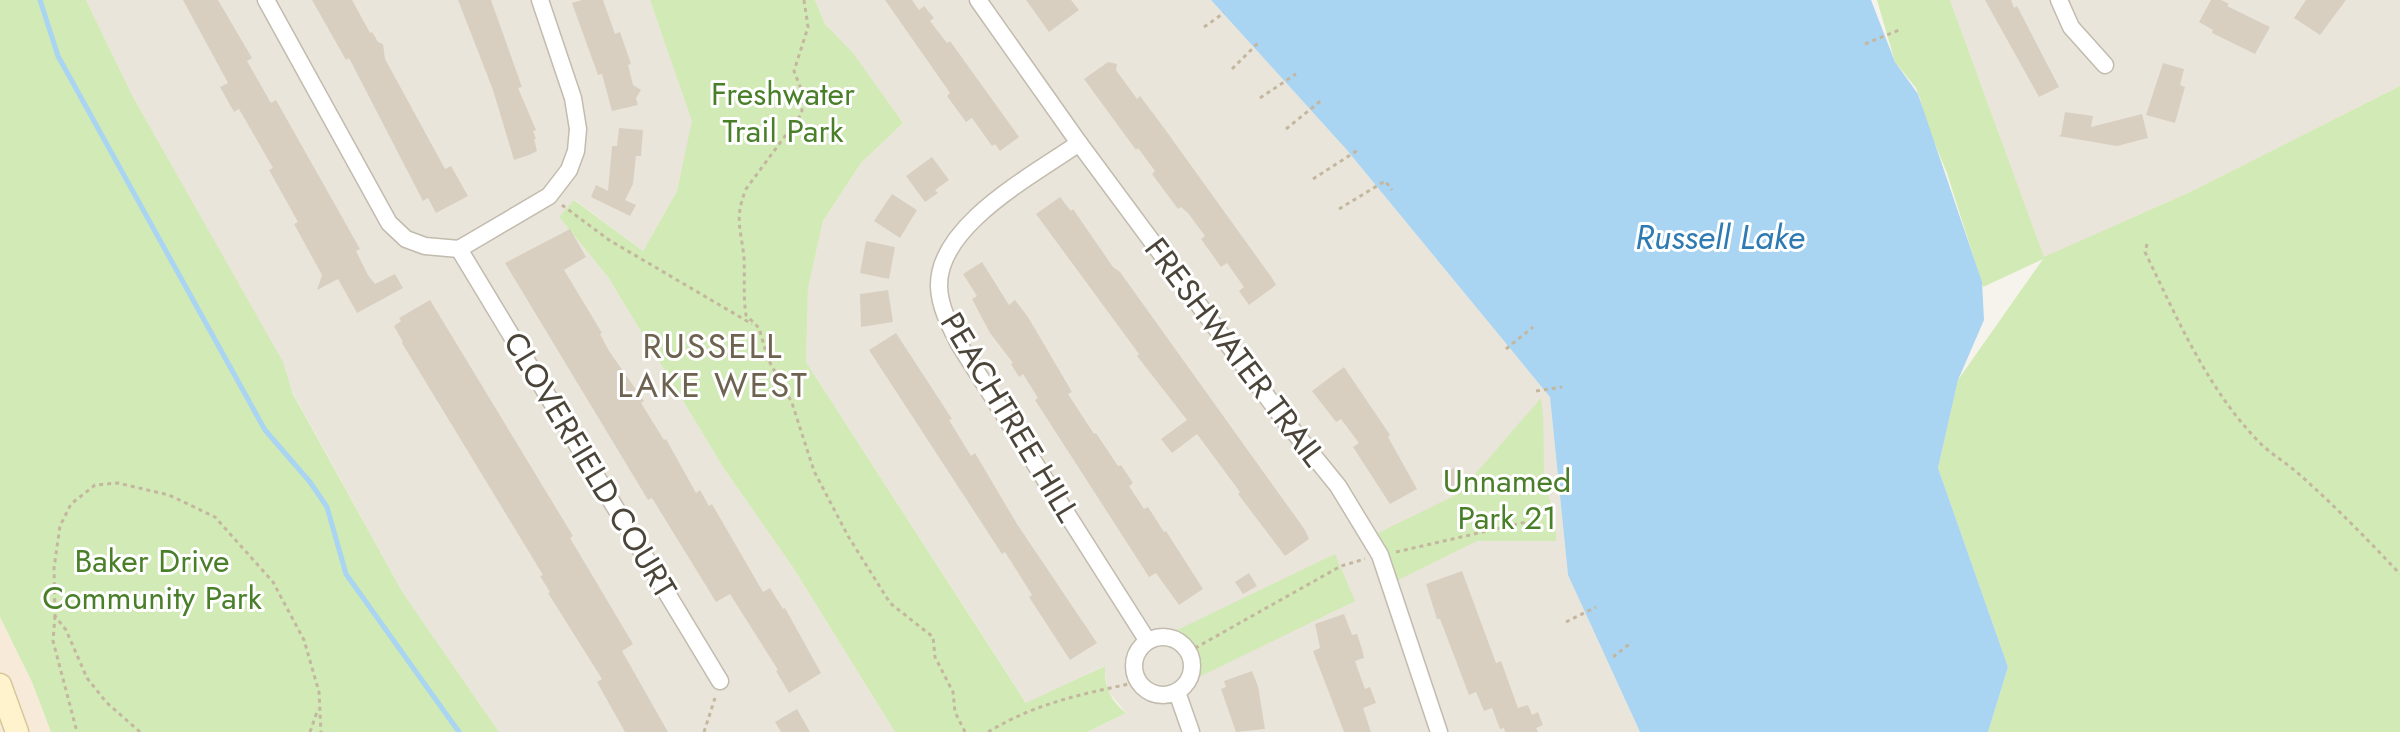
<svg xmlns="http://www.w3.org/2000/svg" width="2400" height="732" font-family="Jost,sans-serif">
<rect width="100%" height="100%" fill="#f6f3ec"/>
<!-- residential -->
<g fill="#eae5da">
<polygon points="86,0 650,0 693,121 677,191 643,251 575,200 559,217 608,277 723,467 794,569 895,732 499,732 403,593 293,393 282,362 133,97"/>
<polygon points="815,0 1211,0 1346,149 1550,397 1568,575 1640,732 1087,732 1126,713 1108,691 1104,666 1027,704 806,362 808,289 823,221 861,163 903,123 853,54 825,24"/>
<polygon points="1950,0 2400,0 2400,86 2188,193 2044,258"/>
</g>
<!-- commercial -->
<polygon fill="#f7ead8" points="0,617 32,682 51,732 0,732"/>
<!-- green -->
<g fill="#d2eab5">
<polygon points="0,0 86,0 133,97 283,362 293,394 403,593 499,732 51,732 32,682 0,617"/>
<path d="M650,0H815L825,24L853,53L903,123L861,163L823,221L808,289L806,362L1026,703L1105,666C1104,686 1110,700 1126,713L1087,732H895L794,569L723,467L608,277L559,217L574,200L643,251L677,191L692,121Z"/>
<polygon points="1877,0 1950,0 2044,257 2188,193 2400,86 2400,732 1988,732 2008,667 1938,468 1958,380 2043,259 1983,287 1947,173 1926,122 1920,98 1916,88 1895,62"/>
<path d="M1541,398C1545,423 1543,448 1544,473C1546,496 1558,517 1556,541H1477L1392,583L1372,536L1458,494Z"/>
<path d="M1335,554L1355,601L1199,677C1198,656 1192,644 1175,631Z"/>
</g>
<!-- water -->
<polygon fill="#a9d4f2" points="1211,0 1871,0 1895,62 1918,94 1982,282 1984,320 1958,380 1938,468 2008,667 1988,732 1640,732 1568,575 1550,397 1346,149"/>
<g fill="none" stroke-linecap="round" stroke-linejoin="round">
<!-- stream -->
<polyline stroke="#a9d4f2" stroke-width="5" points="40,0 58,56 265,430 310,482 327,507 346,574 459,732"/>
</g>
<!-- building -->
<g fill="#d8cfc1">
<polygon points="183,0 218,0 252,58 247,61 271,103 276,100 360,249 356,251 368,275 375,284 395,274 403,288 357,313 338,279 317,290 322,275 294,224 298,222 269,170 273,168 239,109 234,112 220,87 228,83"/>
<polygon points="312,0 352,0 370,33 372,32 378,42 383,44 385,59 445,169 451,166 468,196 436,213 428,198 423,201 349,58 346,60"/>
<polygon points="458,0 491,0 522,87 518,88 536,130 533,131 536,139 534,139 537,151 529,155 514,160 493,90"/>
<polygon points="582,0 603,0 615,34 620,32 631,64 628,65 633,85 641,90 636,98 638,105 612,111 602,74 598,75 572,3"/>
<polygon points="885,0 912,0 919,10 924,6 934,18 930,21 947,43 950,41 1019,137 1000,151 995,144 992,146 972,118 966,122 947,96 950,93"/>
<polygon points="1026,0 1071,0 1079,10 1049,32"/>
<polygon points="1985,0 2011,0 2014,8 2017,6 2059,87 2039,97"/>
<polygon points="2211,0 2221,0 2229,4 2227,6 2270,27 2255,54 2212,33 2213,30 2199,22"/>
<polygon points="2306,0 2346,0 2320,35 2294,18"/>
<polygon points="1108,62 1117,64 1116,70 1137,99 1140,96 1164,128 1272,278 1276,285 1249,305 1239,291 1244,287 1227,263 1221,267 1201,239 1205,236 1188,213 1181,207 1178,209 1152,174 1155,171 1138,148 1136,150 1084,79"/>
<polygon points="2163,63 2184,69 2180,85 2185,87 2175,123 2146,115"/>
<polygon points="2065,112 2093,116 2091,127 2142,114 2148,138 2117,146 2058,136 2061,135"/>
<polygon points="619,128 643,130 641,156 636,156 633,184 625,200 636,205 630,216 591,197 596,185 608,191 612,146 617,146"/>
<polygon points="932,157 949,180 935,190 938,193 925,202 906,176"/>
<polygon points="892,194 917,210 900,238 874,221"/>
<polygon points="1060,197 1071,211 1073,209 1113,267 1120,272 1305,530 1309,539 1285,556 1238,494 1240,492 1197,434 1172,453 1161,439 1187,420 1137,356 1139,354 1036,214"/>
<polygon points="570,229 586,257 564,270 602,333 600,334 609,351 644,401 641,403 664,440 666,439 696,493 700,490 709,506 712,504 763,592 770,588 783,609 785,608 821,673 789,693 776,671 778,670 730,594 716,602 652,498 648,500 505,263"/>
<polygon points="866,241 895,247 889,279 860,273"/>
<polygon points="982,262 1009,305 1015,300 1028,317 1072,392 1068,394 1094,434 1096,433 1118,466 1121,465 1133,483 1129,486 1144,509 1148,507 1164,532 1166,531 1203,589 1179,605 1156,573 1149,577 1035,400 1038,398 1023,374 1019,377 1011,364 1013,363 990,333 972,299 977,296 963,274"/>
<polygon points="888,290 893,322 861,327 860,294"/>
<polygon points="430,300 573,536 570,538 633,644 622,651 668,732 625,732 597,682 602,679 548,593 550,592 540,576 543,575 402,343 403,342 394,326 401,321 399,318"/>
<polygon points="896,333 952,419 949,420 971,456 975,453 1017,524 1097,643 1070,660 1029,597 1032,595 1005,552 1002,554 869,350"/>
<polygon points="1344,367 1390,435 1388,437 1417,489 1390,504 1353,447 1359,443 1341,419 1336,422 1312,391"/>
<polygon points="1454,468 1462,481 1448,489 1441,475"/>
<polygon points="1462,571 1496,663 1501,661 1518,708 1528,705 1532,715 1538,712 1543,725 1536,728 1538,732 1505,732 1504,728 1500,729 1492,708 1484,711 1476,692 1469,695 1440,619 1437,619 1426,584"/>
<polygon points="1249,573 1257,586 1243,594 1235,582"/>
<polygon points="1344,614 1352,635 1357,634 1362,649 1364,658 1355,661 1365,689 1370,687 1376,703 1363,708 1371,732 1344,732 1313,651 1320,648 1315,624"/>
<polygon points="1252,671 1258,686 1265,729 1236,732 1221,689 1226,687 1224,681"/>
<polygon points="797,709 810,732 781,732 775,722"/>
</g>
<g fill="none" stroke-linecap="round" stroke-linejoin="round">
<defs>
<g id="street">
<polyline points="266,0 389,223 406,239 425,246 459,249 549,196 569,170 576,151 578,129 573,98 540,0"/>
<polyline points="978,0 1079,143 1282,417 1338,486 1380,555 1439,732"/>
<polyline points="2059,0 2071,27 2105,65"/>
<path d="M1079,143C1034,175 937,225 939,287C940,308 950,326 959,344L1147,640"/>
<polyline points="459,249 720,681"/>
<circle cx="1163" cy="666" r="29"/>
<polyline points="1177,692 1191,732"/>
</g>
<polyline id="secondary" points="0,685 17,732"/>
</defs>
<!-- street casing -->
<use href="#street" stroke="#c2bbae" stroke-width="19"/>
<!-- secondary casing -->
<use href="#secondary" stroke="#d6c79b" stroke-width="25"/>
<!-- path -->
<g stroke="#c4b79f" stroke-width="3" stroke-dasharray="4 4" stroke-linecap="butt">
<path d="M804,0L808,27L794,71L801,89L802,113L746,189C734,219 741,228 744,258C745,277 743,296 746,315L759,328L768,359L792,403L814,471L848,536L890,603L933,637L935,657L953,692L955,712L965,732"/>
<polyline points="1204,27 1224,13"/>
<polyline points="1865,44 1899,30"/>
<polyline points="1232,69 1258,43"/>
<polyline points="1260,98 1296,74"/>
<polyline points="1286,129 1323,99"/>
<polyline points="1313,179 1358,150"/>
<polyline points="562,205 609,240 752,324"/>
<polyline points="1339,209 1385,181 1392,190"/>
<path d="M2147,244L2145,252C2178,320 2208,391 2262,445C2274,456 2288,464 2300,475C2335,506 2368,540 2400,574"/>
<polyline points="1506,349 1533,327"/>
<polyline points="1536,391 1562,387"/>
<polyline points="1396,552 1535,520"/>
<polyline points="55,616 53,641 77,732"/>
<polyline points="1566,622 1596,607"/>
<polyline points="1188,652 1341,566 1365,559"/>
<polyline points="1613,657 1632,642"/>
<polyline points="140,732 106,702 87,678 66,630 55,616 54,568 60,526 71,504 95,485 118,483 169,495 215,517 273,582 304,640 319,692 321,732"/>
<polyline points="310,732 318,709"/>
<polyline points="704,732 715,698"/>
<path d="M988,732C1038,702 1083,694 1138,682"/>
</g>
<!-- street -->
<use href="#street" stroke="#fff" stroke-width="16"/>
<!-- secondary -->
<use href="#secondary" stroke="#fff3cd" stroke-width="22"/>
</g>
<g text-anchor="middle" stroke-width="6" stroke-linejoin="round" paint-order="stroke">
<!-- park labels -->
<g font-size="32" fill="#4a7f2a" stroke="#fff">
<text x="783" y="105">Freshwater<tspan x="783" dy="37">Trail Park</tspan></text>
<text x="1507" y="492">Unnamed<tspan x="1507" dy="37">Park 21</tspan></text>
<text x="152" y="572">Baker Drive<tspan x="152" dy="37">Community Park</tspan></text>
</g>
<!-- street labels -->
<g font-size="32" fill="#4b4439" stroke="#fff">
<text transform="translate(1235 352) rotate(53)" y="11">FRESHWATER TRAIL</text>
<text transform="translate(1010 417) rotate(59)" y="11">PEACHTREE HILL</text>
<text transform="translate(590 465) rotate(59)" y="11">CLOVERFIELD COURT</text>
</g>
<!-- water labels -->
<g font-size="34" font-style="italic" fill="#2e7ab2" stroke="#fff">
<text x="1720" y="249">Russell Lake</text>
</g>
<!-- neighbourhood labels -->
<g font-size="34" letter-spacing="2" fill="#6e6250" stroke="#fff">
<text x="713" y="358">RUSSELL<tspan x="713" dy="39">LAKE WEST</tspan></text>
</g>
</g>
</svg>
